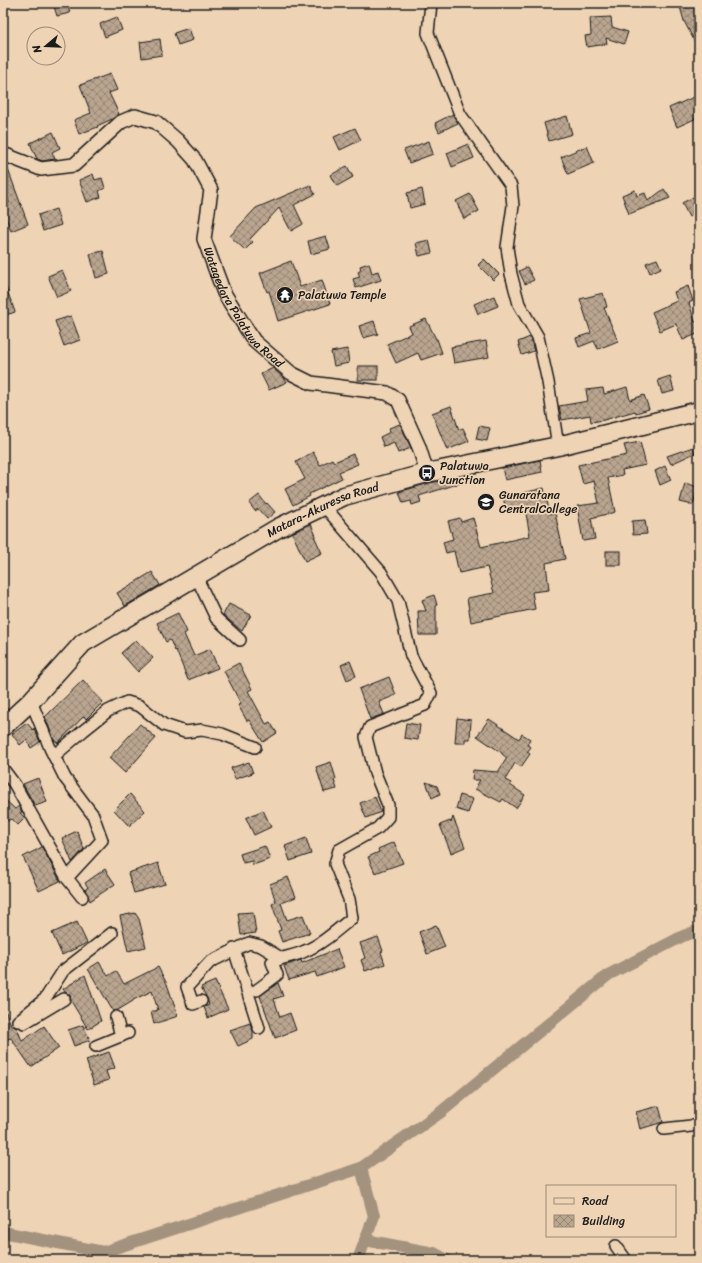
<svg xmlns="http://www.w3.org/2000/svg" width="702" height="1263" font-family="Sriracha,sans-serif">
<defs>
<pattern id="building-cross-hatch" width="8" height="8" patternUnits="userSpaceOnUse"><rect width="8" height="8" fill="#baa58f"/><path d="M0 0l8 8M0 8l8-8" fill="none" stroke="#968674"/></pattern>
</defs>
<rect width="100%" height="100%" fill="#eed3b5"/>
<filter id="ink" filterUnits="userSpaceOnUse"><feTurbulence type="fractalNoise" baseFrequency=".025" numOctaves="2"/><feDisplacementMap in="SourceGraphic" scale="8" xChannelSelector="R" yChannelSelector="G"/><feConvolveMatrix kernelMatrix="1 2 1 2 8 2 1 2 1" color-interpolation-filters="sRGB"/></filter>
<g filter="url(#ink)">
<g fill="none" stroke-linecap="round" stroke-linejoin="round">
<!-- canal -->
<g stroke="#a3927e" stroke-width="12">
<polyline points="3,1232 103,1252 361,1168 441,1112 608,975 683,936 699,930"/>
<polyline points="365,1240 434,1253 447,1260"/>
<polyline points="358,1260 374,1216 361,1168"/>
</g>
</g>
<!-- building -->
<g fill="url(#building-cross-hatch)" stroke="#1c1c1c">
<polygon points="53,3 67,3 70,13 57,16"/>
<polygon points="679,3 694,3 699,21 699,50 684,21"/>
<polygon points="117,17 122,30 105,37 100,24"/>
<polygon points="611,17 612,27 628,32 624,44 606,38 607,44 587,47 585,36 591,35 590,18"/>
<polygon points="189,28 193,40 178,45 174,33"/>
<polygon points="160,39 162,55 142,58 140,42"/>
<polygon points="110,74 117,90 109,93 119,114 112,119 97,126 98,127 79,134 74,120 91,113 80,85"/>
<polygon points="694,97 699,108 699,117 677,127 669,108"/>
<polygon points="453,114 458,123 439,132 435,123"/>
<polygon points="567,116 572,134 549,141 544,123"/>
<polygon points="355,128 361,140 340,150 334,137"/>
<polygon points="53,132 60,148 52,152 55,159 42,161 37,159 30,143"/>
<polygon points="429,141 433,154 409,163 404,150"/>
<polygon points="468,144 474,158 452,167 447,153"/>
<polygon points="587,146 594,163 568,174 561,157"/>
<polygon points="3,163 6,164 28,224 11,231 3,210 3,205 9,203 3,188"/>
<polygon points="347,166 353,177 337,186 331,175"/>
<polygon points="93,174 95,180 102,178 105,188 99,191 101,197 87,202 79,180"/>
<polygon points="310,185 315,194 294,205 303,224 291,231 279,208 250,239 253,242 245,250 230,236 256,208"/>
<polygon points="422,189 425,204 410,208 407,193"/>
<polygon points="664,189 670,198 629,214 622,195 635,190 637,196 645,193 648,201"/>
<polygon points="470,194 479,211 464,219 456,201"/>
<polygon points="699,194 699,211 689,217 682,203"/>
<polygon points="56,209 61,225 43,231 38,215"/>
<polygon points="326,236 330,249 311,254 308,241"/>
<polygon points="429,240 432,253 419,256 416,243"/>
<polygon points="103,251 109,274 96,278 90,254"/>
<polygon points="484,259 499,274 493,280 478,265"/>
<polygon points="657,259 661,268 650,273 646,263"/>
<polygon points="291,261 300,287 322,280 330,304 278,321 269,291 267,292 260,273"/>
<polygon points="369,263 372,273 378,271 381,280 356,288 353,279 360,277 358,272 361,270 360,266"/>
<polygon points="527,267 534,280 525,284 519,271"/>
<polygon points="62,270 71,291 57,297 48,276"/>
<polygon points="3,282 4,282 15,312 3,316"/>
<polygon points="688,286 693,301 689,303 695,322 699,320 699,333 683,340 676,324 660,331 652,312 677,301 674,292"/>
<polygon points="603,293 607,307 604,308 618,341 598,349 594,341 579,347 576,338 591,333 580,299"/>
<polygon points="494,296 498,306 478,314 474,304"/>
<polygon points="71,316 80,340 64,346 55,321"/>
<polygon points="426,319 436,339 437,339 442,353 421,360 418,353 396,363 387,344 412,333 409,326"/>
<polygon points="374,321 378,334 363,338 359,326"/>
<polygon points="530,337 534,351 522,355 518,342"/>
<polygon points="486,341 489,357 454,363 451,347"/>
<polygon points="347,349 349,363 334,366 331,352"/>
<rect x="358" y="366" width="20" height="14"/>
<polygon points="273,368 285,379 287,382 269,390 261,374"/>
<polygon points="670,376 674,391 662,394 658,380"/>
<polygon points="627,387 630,400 644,395 649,409 636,413 635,411 604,420 591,422 590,415 562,420 559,406 588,401 586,390 603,388 604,394"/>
<polygon points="451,406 459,430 463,428 469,441 447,450 432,413"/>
<polygon points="400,424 411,448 398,453 394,443 384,447 380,437 390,432 389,428"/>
<polygon points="479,426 490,428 487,441 476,439"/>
<polygon points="640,442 646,465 622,470 623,475 608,478 615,512 591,518 595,539 583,541 577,506 599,503 594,481 583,484 578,465 627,455 624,445"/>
<polygon points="693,447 695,453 671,464 667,456"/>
<polygon points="313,452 320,465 332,459 334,462 353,454 358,464 339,472 342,478 309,494 310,496 293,505 285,489 305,479 296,462"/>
<polygon points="540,460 542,472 505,480 502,468"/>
<polygon points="665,466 671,480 660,485 655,471"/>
<polygon points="466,476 467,481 419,496 421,502 412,505 411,501 403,503 399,492 429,483"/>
<polygon points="685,483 698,487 693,505 680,502"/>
<polygon points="544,488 550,514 555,513 565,559 546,563 549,590 532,592 535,609 471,622 467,598 494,593 487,567 459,573 454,551 446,553 443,542 453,539 448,521 460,518 461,522 473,518 481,547 530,536 525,508 507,512 503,498"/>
<polygon points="259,495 266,504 267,503 275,512 267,519 258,509 255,511 249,503"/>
<polygon points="645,520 647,534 633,535 632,521"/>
<polygon points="311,524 316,536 314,536 322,553 305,561 292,533"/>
<rect x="606" y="551" width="15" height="14"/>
<polygon points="152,572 160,585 125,606 117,593"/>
<polygon points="434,595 437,605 436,605 436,635 419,635 418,611 426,611 422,600"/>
<polygon points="229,604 251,615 242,631 223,615"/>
<polygon points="178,613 187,632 184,634 194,656 210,649 218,668 188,680 176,650 175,651 170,640 166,642 157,623"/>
<polygon points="136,640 153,658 138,672 121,653"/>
<polygon points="350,661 356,676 347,680 341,665"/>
<polygon points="239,663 252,689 248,691 266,724 270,722 277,733 263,742 249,720 247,721 238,705 241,704 224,671"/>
<polygon points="389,677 396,695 379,702 384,714 370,719 359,689"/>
<polygon points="83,680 103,702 86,719 84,716 58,743 54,740 45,717"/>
<polygon points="457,718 471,720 470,739 465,739 465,743 455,743"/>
<polygon points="489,719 519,739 522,734 530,739 527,745 531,747 527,752 530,754 521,767 515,763 505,780 511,783 510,785 525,795 516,808 503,799 501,802 475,789 480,780 472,780 473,770 498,772 507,758 502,754 502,753 477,736"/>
<polygon points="27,723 33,730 34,728 40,742 31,748 26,740 20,745 12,734"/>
<polygon points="406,723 420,725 418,740 404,738"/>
<polygon points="140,724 156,738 125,773 109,758"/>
<polygon points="249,762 253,773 235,779 231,768"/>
<polygon points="331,762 336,779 334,780 337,789 324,792 316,767"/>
<polygon points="38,778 47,802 35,806 23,784"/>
<polygon points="426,782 437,786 440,794 432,798"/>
<polygon points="130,794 145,811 129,826 114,810"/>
<polygon points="460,795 473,799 468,813 456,809"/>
<polygon points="375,797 381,812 366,818 360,803"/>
<polygon points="3,798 15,809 19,806 22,812 20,813 25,818 18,825 11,819 3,823"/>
<polygon points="263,810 271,827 254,835 246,818"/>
<polygon points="453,817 465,847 451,853 440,825 450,821 451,823"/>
<polygon points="77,831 84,849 72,862 62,838"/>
<polygon points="306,838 311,854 290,861 285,846"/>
<polygon points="394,842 403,863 375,873 368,857 379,852 378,849"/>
<polygon points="265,846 270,859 253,865 252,861 243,863 240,854"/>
<polygon points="42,847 60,881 39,891 23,857"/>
<polygon points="158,863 165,884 134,893 128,873"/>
<polygon points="105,869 115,884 90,901 85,890 88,887 85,883"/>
<polygon points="288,877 296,897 281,903 287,920 303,915 310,933 282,942 278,931 281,930 272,904 276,902 270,884"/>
<polygon points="253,912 256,933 241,935 238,913"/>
<polygon points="135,913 139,919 146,947 128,951 120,916"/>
<polygon points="77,922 87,943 62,955 52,933"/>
<polygon points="436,925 445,947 427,954 419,932"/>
<polygon points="378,937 383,951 381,952 385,964 365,971 361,960 365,958 360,943"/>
<polygon points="337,949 344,967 317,977 315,972 289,980 284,966 301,960 302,963"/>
<polygon points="99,962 108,976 116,971 124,984 158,967 167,984 178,1016 154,1024 151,1012 158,1010 152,991 133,1000 133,1001 118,1010 113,1011 88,969"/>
<polygon points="85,975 101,1021 88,1029 71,1001 70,995 65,992 63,989"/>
<polygon points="215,981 228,1009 208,1018 204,1007 209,1005 207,998 201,987"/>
<polygon points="278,983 283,996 274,999 280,1017 290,1013 296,1030 275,1038 260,996"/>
<polygon points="3,1005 11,1025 17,1028 22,1041 44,1026 59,1048 31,1067 11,1038 3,1040"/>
<polygon points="250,1023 253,1031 253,1039 238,1046 230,1030"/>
<polygon points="83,1025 90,1040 74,1046 68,1030"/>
<polygon points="109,1052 115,1068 106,1071 109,1080 94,1085 86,1060"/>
<polygon points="659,1106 663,1122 640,1129 636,1112"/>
</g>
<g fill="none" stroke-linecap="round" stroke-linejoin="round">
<defs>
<g id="minor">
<polyline points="431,3 428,33 460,114 511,186 513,206 507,247 511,274 519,304 538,337 548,382 558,446"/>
<polyline points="196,576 216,618 240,640"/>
<polyline points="31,701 50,748 65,778 93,815 102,840 67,878 82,897"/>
<polyline points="54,756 83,731 108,711 127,702 140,706 164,725 185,732 202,730 222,734 255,747"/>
<polyline points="3,769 15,785 67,878"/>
<polyline points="234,949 259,1028"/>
<path d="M257,990L277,975L272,962C283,957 295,956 305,951C322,944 337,930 352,918L349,899L335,864L339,850L378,828L388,817V805L375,773L366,737L370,727L425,705L431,693L411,656L398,601L381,572L324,506"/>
<polyline points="201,1001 193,1004 187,987 210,962 249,943 261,946 281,958"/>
<polyline points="116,1017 121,1036"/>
<polyline points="18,1021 45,999 63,971 112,933"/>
<polyline points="24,1023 64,999"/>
<polyline points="96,1046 128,1033"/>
<polyline points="664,1129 691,1126 699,1123"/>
<polyline points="616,1246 626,1260"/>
</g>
<g id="tertiary">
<path id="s1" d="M3,154L41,169L74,165L121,122L135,116L156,122L178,141L195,160L211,190L204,239L224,293L254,341L291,373L311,383L387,393L398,400L419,447L427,473"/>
</g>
<g id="trunk">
<path id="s2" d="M3,727L31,701L83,643L278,528L344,496L427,473L558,446L699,411"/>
</g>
</defs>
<!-- minor casing -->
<use href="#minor" stroke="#1c1c1c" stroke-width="14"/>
<!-- tertiary casing -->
<use href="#tertiary" stroke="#1c1c1c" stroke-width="16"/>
<!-- trunk casing -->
<use href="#trunk" stroke="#1c1c1c" stroke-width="21"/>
<!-- minor -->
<use href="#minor" stroke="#eed3b5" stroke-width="11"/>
<!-- tertiary -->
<use href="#tertiary" stroke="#eed3b5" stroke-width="13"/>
<!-- trunk -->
<use href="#trunk" stroke="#eed3b5" stroke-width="18"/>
</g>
</g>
<!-- icons -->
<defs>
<symbol id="temple-disc" viewBox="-11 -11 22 22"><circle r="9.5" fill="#1c1c1c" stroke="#eed3b5"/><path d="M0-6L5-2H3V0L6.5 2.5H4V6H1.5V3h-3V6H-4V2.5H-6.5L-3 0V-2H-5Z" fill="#fff"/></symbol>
<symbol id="bus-disc" viewBox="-11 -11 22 22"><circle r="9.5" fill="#1c1c1c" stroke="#eed3b5"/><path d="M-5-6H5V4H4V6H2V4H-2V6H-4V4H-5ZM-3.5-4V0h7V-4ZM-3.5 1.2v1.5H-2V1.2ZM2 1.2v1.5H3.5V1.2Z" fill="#fff"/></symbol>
<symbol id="school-disc" viewBox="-11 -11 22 22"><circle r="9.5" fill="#1c1c1c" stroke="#eed3b5"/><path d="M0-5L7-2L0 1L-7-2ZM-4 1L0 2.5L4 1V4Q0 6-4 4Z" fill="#fff"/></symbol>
</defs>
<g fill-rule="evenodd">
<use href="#temple-disc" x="275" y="285" width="20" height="20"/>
<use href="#bus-disc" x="417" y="463" width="20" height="20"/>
<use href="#school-disc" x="476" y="492" width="20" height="20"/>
</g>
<g text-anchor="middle" stroke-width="3.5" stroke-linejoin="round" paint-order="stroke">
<!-- poi labels -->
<g font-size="12" fill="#1c1c1c" stroke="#eed3b5" text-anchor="start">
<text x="298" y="299">Palatuwa Temple</text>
<text x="440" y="470">Palatuwa<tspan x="440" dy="14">Junction</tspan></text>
<text x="499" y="499">Gunaratana<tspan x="499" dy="14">CentralCollege</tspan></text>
</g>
<!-- street labels -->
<g font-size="12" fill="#1c1c1c" stroke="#eed3b5">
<text dy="4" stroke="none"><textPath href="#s1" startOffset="393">Watagedara Palatuwa Road</textPath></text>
<text dy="4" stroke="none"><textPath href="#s2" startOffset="391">Matara-Akuressa Road</textPath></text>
</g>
</g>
<!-- margin -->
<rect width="702" height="1263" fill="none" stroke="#eed3b5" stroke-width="16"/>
<rect x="8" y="8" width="686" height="1247" fill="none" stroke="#1c1c1c" stroke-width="1.5" filter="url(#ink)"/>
<!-- legend -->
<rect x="546" y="1185" width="130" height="52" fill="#eed3b5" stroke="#9a8a78"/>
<rect x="554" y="1198" width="20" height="6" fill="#eed3b5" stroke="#9a8a78"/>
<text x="582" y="1205" font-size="12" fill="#1c1c1c">Road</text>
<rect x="554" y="1215" width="20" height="12" fill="url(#building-cross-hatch)" stroke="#9a8a78"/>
<text x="582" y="1225" font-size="12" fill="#1c1c1c">Building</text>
<!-- north arrow -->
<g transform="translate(46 46) rotate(251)"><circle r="19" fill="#eed3b5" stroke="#9a8a78"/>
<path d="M0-3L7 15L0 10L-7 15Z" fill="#1c1c1c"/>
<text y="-6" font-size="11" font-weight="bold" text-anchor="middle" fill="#1c1c1c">N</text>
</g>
</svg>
